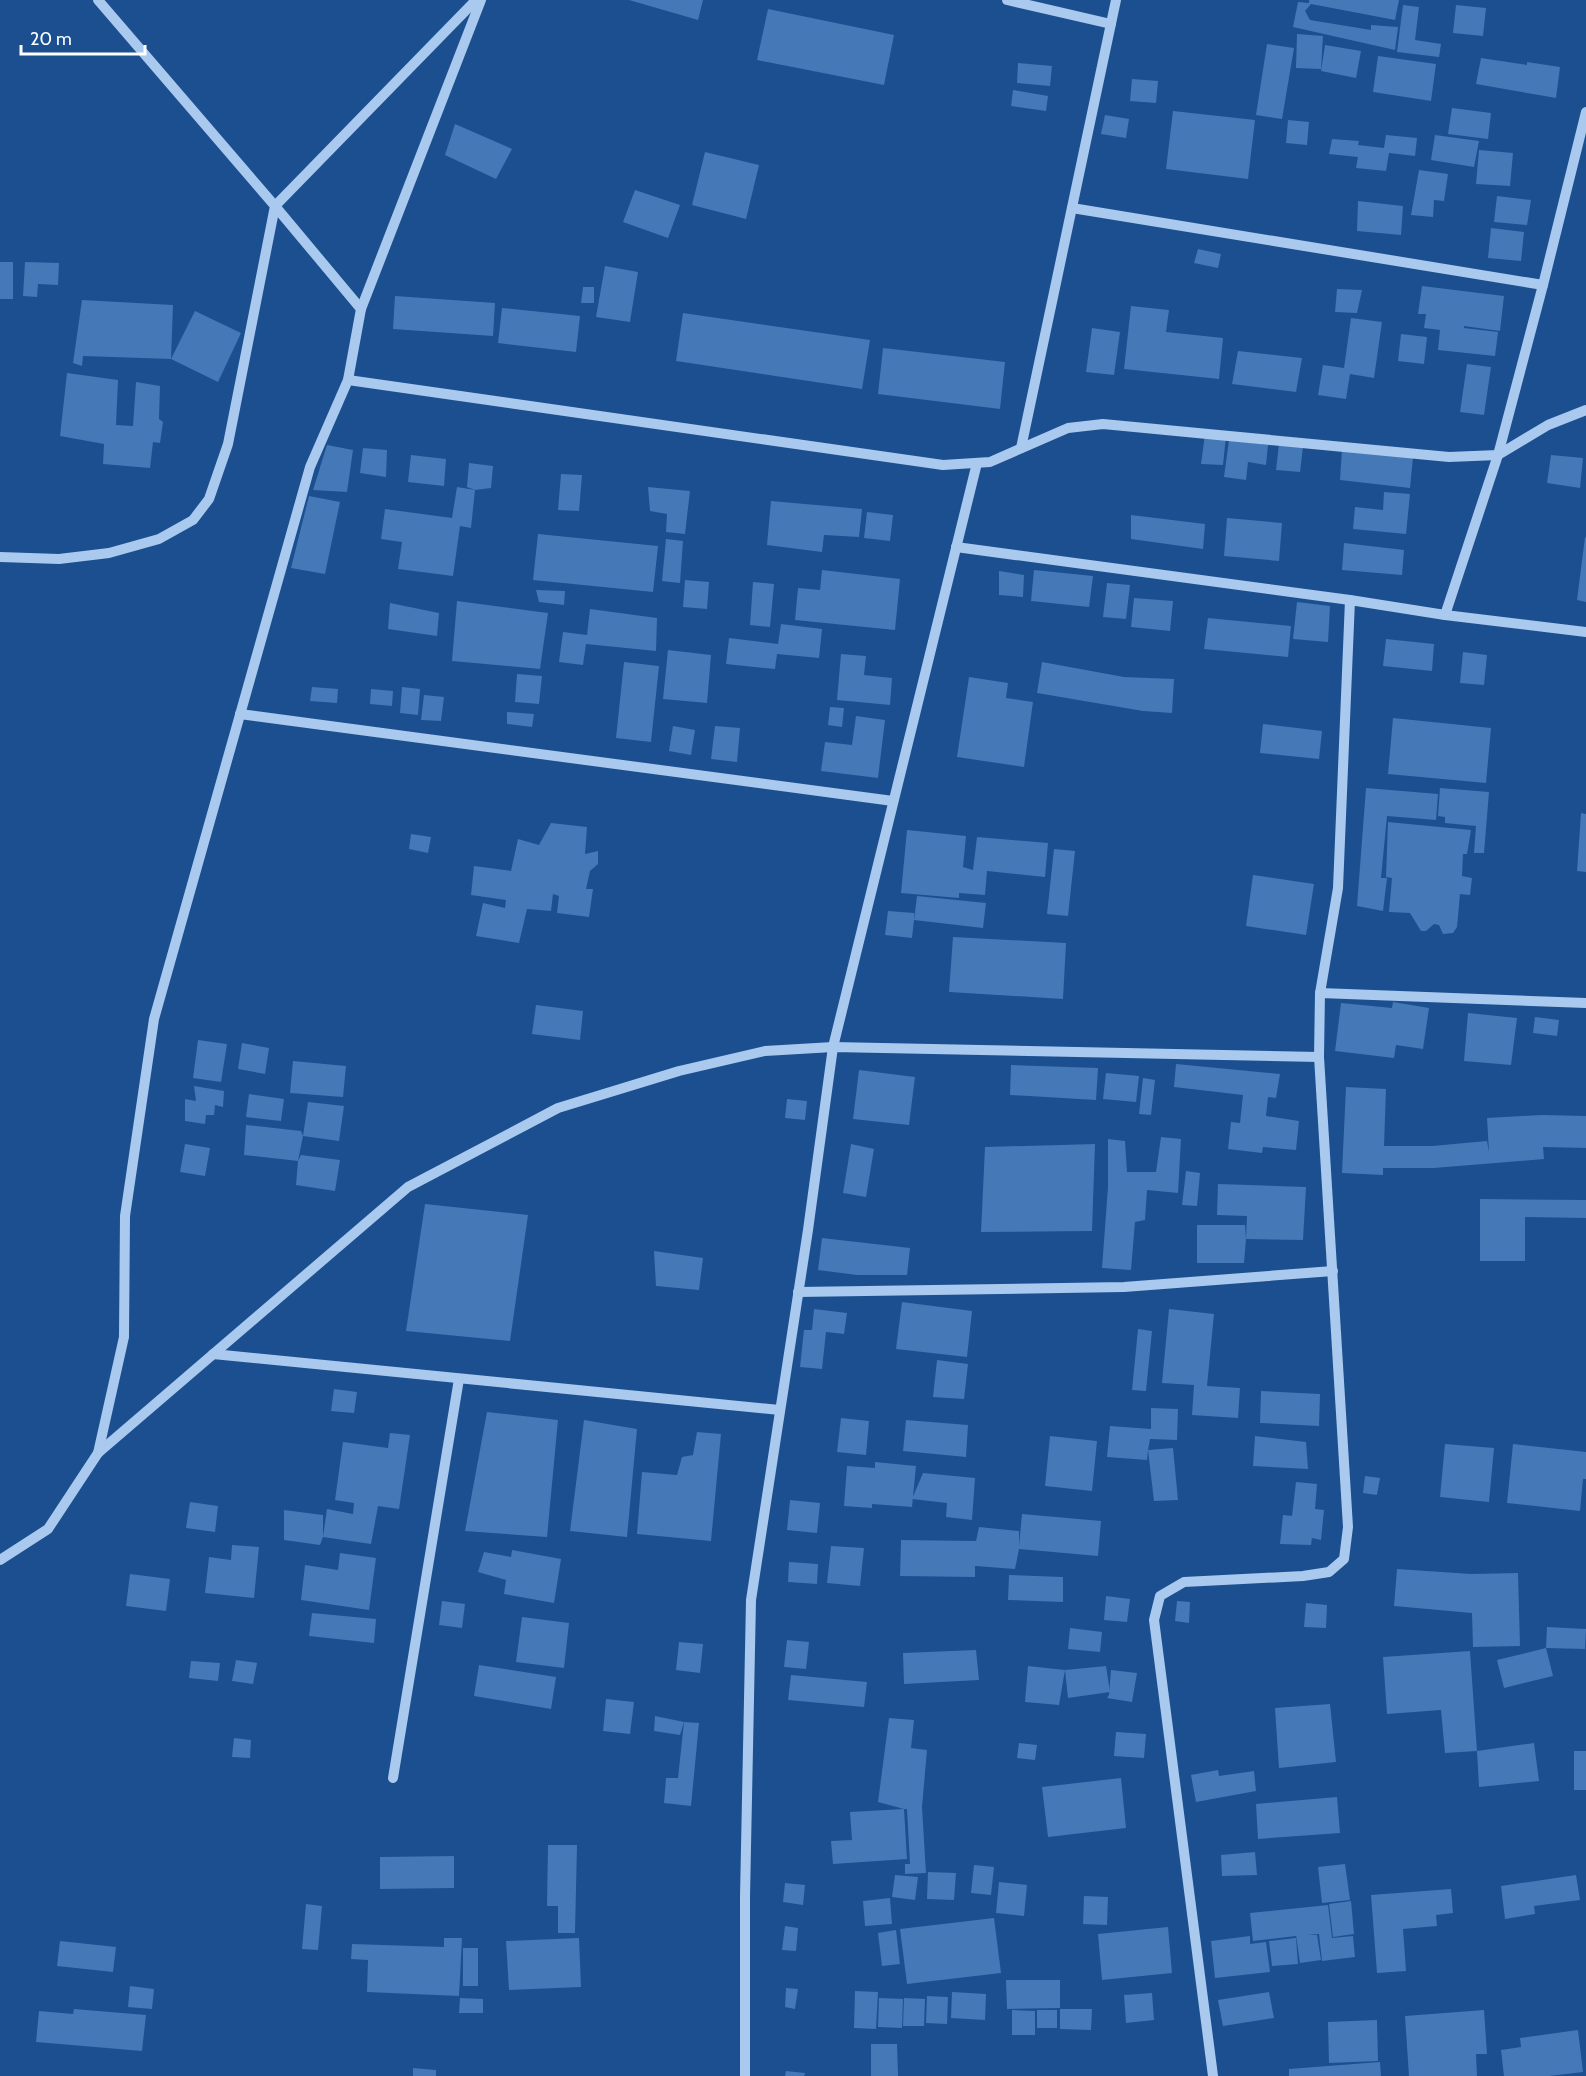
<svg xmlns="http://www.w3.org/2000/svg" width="1586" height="2076" font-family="Cabin,sans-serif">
<rect width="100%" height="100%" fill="#1b4f8f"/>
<!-- building -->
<g fill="#4478b7">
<polygon points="629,0 703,0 698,20"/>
<polygon points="1309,0 1399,0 1395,20 1311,4 1305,11 1310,20 1371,30 1371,25 1398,27 1395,50 1293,27 1298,2 1309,3"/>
<polygon points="1403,5 1419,7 1415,40 1441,44 1439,57 1397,52"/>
<polygon points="1456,5 1486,8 1483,36 1453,33"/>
<polygon points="768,9 894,35 884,85 757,60"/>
<polygon points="1297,34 1323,36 1321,69 1296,68"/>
<polygon points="1267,44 1294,48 1282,119 1256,115"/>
<polygon points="1325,45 1361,51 1356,78 1321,71"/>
<polygon points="1378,56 1436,64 1431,101 1373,92"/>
<polygon points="1481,58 1527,65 1527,62 1560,67 1556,98 1476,84"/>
<polygon points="1018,63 1052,66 1050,86 1017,83"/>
<polygon points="1132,79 1158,81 1156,103 1130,101"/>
<polygon points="1013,90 1048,96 1046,111 1011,106"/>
<polygon points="1452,108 1491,113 1488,139 1448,134"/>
<polygon points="1173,111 1255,120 1248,179 1166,169"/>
<polygon points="1105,115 1129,119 1126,138 1101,134"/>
<polygon points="1288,120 1309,122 1307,145 1286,143"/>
<polygon points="455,124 512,149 496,179 445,155"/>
<polygon points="1386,135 1417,138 1415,156 1389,153 1386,171 1356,168 1358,157 1329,154 1332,139 1359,141 1358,145 1384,148"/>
<polygon points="1435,135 1479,141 1474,167 1431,160"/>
<polygon points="1479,150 1513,153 1510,186 1476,184"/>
<polygon points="705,152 759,165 746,219 692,205"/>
<polygon points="1419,170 1448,174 1444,201 1434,200 1433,217 1411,215"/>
<polygon points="635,190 680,205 668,238 623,222"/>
<polygon points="1497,196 1531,200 1527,225 1494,222"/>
<polygon points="1358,201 1403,206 1401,235 1357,231"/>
<polygon points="1491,228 1524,232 1521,261 1488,258"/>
<polygon points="1198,249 1221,254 1218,268 1194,263"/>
<rect x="0" y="262" width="13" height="37"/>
<polygon points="25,262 59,263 58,285 38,284 37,297 23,296"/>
<polygon points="605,266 638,272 630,322 596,317"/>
<polygon points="1422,286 1504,296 1500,331 1464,326 1464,328 1498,332 1495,356 1438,350 1440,330 1424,328 1426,314 1418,314"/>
<polygon points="583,287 594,287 594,303 581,303"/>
<polygon points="1337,289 1362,290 1357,313 1335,312"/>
<polygon points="395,296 495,303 493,336 393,329"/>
<polygon points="82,300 173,305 171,359 195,311 241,333 218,382 171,359 83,356 82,366 73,363"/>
<polygon points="1131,306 1169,310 1166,332 1223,338 1219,379 1124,369"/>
<polygon points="502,308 580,316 576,352 498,343"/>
<polygon points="683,313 870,340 862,389 676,361"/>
<polygon points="1351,318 1382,322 1374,378 1350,374 1346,399 1318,395 1323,365 1344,368"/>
<polygon points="1092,328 1120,332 1114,375 1086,372"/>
<polygon points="1401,334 1427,337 1424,364 1398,361"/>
<polygon points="883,348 1005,362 1000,409 878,394"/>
<polygon points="1238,351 1302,358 1296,392 1232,384"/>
<polygon points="1467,364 1491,367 1484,415 1460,412"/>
<polygon points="67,373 118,380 116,425 133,426 136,382 160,386 159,419 163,422 160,443 153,442 150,468 103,464 104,444 60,436"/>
<polygon points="1205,434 1226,436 1223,465 1201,464"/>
<polygon points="1229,440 1268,445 1266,465 1248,462 1246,480 1224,477"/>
<polygon points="1279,444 1303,447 1300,472 1276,470"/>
<polygon points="327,445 353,450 347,492 313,490"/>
<polygon points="363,448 387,450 386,477 360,473"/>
<polygon points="1342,449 1413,457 1410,488 1340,480"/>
<polygon points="411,455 446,459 444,486 408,482"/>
<polygon points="1551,455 1583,458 1580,488 1547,483"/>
<polygon points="469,463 493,466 491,488 475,490 467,487"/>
<polygon points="561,474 582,475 579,511 558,510"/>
<polygon points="457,487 475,490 471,528 460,526 453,576 398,569 402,542 381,539 385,509 452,518"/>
<polygon points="648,487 690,491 685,534 666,532 667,514 650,511"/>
<polygon points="1384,492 1410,494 1406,534 1353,529 1355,507 1383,510"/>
<polygon points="309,496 340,502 325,574 291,568"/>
<polygon points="771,501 862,509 859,537 824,535 822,552 767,545"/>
<polygon points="867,512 893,515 890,541 864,538"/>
<polygon points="1131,515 1205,524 1203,549 1131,539"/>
<polygon points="1227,518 1282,523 1279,561 1224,556"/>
<polygon points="538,534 658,546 653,592 533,580"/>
<polygon points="1585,537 1586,538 1586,602 1577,600"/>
<polygon points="666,539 683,541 680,583 662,581"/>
<polygon points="1344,543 1404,550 1402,575 1342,570"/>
<polygon points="822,570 900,579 895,630 795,620 798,588 820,590"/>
<polygon points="1034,570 1093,576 1089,607 1031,601"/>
<polygon points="999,571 1024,575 1023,597 999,595"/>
<polygon points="685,580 709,582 707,609 683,607"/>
<polygon points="753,582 774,584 770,627 750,625"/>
<polygon points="1107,583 1130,585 1126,619 1103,617"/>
<polygon points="536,590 565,591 564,605 539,602"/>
<polygon points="1134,598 1173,601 1170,631 1131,627"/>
<polygon points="457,601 548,613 540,669 452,661"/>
<polygon points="1297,602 1330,606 1328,642 1293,639"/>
<polygon points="390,603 439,613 437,636 388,629"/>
<polygon points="590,609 657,618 656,651 586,644 583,665 559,662 563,632 587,635"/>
<polygon points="1208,618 1291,626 1288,657 1204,649"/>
<polygon points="781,624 822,629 819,658 777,654 775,669 726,664 729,638 778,644"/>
<polygon points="1386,639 1434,644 1432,671 1383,666"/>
<polygon points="668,650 711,655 707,703 663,699"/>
<polygon points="1463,652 1487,655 1484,685 1460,683"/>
<polygon points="841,654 866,656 864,675 892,678 890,705 837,700"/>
<polygon points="624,662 659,666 651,742 616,738"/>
<polygon points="1042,662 1124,677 1174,679 1172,713 1143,711 1037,693"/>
<polygon points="517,674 542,676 539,704 515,702"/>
<polygon points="969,677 1008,683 1006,698 1033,702 1024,767 957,757"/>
<polygon points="312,687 338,689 337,703 310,701"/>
<polygon points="402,687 420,689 418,715 400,713"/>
<polygon points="371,689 393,691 392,706 370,704"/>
<polygon points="424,695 444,697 441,721 421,720"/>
<polygon points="830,707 844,708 842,727 828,725"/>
<polygon points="507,712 534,714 532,727 507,724"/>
<polygon points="856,716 885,720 878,778 821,771 825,742 852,745"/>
<polygon points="1393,718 1491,728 1486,783 1388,774"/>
<polygon points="1263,724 1322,731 1319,759 1260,753"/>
<polygon points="673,726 695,730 691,755 669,751"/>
<polygon points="715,726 740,728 737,762 711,759"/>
<polygon points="1366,788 1438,794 1436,820 1387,816 1381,878 1387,878 1383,911 1357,906"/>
<polygon points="1440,788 1489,792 1484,853 1474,853 1476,826 1445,823 1445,817 1438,816"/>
<polygon points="1581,813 1586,814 1586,872 1577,871"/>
<polygon points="1388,822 1471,830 1467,854 1463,854 1462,876 1472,878 1470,895 1460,894 1457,927 1453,933 1443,934 1439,925 1434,924 1426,931 1421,931 1410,913 1389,912 1392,878 1386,877"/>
<polygon points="551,823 587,827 585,854 598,851 598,864 590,871 586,889 593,889 589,917 557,913 559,896 553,894 551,911 527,909 519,943 476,936 483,903 505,908 506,900 471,895 474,866 511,871 518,839 539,845"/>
<polygon points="907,830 966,836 963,867 973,870 977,837 1048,843 1045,877 987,871 985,895 959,893 959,898 901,893"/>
<polygon points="411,834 431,837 428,853 409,849"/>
<polygon points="1054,849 1075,851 1068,916 1047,914"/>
<polygon points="1253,875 1314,884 1306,935 1246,926"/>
<polygon points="917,896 986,903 983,928 914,920 912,938 885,935 888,911 914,913 914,920"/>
<polygon points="953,937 1066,943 1063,999 949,992"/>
<polygon points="1393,1002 1429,1008 1423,1049 1396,1045 1394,1058 1335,1051 1341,1003 1392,1008"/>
<polygon points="536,1005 583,1011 580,1040 532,1034"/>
<polygon points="1468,1013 1517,1018 1511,1065 1464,1061"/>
<polygon points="1535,1017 1559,1020 1557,1036 1533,1033"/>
<polygon points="198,1040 227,1044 221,1082 193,1078"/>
<polygon points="242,1043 269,1048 265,1074 238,1069"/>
<polygon points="293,1061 346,1066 343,1097 290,1093"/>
<polygon points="1176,1064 1280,1074 1276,1098 1268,1097 1266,1116 1299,1121 1296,1150 1263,1147 1262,1153 1228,1149 1231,1122 1240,1123 1243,1095 1174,1087"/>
<polygon points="1011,1065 1098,1068 1096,1100 1010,1095"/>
<polygon points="859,1070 915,1077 909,1125 853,1119"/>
<polygon points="1106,1073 1139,1076 1136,1102 1103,1099"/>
<polygon points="1143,1078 1155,1080 1151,1115 1139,1114"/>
<polygon points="194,1086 224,1091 223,1107 215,1105 214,1115 206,1115 205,1124 185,1121 185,1099 196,1101"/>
<polygon points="1346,1087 1386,1089 1384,1146 1432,1146 1487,1141 1489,1152 1487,1118 1541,1115 1586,1116 1586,1148 1543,1147 1544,1159 1434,1168 1383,1168 1383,1175 1342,1173"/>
<polygon points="249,1094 284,1099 281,1121 246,1117"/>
<polygon points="787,1099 807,1101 805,1120 785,1118"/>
<polygon points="308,1102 344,1106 339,1141 303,1136 298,1161 301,1155 340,1160 335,1191 296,1185 298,1161 244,1155 246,1125 301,1131 303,1136"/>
<polygon points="1161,1137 1181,1139 1178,1193 1147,1190 1145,1220 1135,1222 1131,1270 1102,1268 1108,1187 1108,1139 1125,1141 1127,1172 1156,1172"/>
<polygon points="185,1144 210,1148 205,1176 180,1172"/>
<polygon points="851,1144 874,1149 866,1197 843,1193"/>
<polygon points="1095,1144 1092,1231 981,1232 985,1147"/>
<polygon points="1186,1171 1200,1173 1197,1206 1182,1205"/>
<polygon points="1218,1184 1306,1187 1303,1240 1246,1239 1247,1216 1217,1215"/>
<polygon points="1480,1199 1586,1200 1586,1218 1525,1217 1525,1261 1480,1261"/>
<polygon points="425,1204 528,1215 510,1341 406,1331"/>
<polygon points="1197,1225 1245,1225 1246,1239 1244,1263 1197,1263"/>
<polygon points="822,1238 910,1248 907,1275 857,1275 818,1270"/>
<polygon points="654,1251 703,1258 699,1290 656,1286"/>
<polygon points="902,1302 972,1311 967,1357 896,1349"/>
<polygon points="814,1309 847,1313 844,1334 826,1332 822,1369 800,1367 804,1330 812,1330"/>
<polygon points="1169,1309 1214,1314 1207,1386 1240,1388 1238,1418 1192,1415 1194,1385 1162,1383"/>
<polygon points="1138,1329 1152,1331 1146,1391 1132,1390"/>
<polygon points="937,1360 968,1364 964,1399 933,1397"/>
<polygon points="334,1389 357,1392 354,1413 331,1411"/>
<polygon points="1261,1391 1320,1394 1319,1426 1260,1423"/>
<polygon points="1151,1408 1178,1409 1177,1440 1150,1439 1148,1450 1173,1448 1178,1500 1154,1501 1148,1450 1147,1460 1107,1457 1110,1426 1151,1429"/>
<polygon points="487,1412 558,1420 547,1537 465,1531"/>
<polygon points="841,1418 869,1421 866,1455 837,1452"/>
<polygon points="584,1420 637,1429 627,1537 570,1531"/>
<polygon points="906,1420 968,1425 966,1457 903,1451"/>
<polygon points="697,1432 721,1434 711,1541 637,1534 642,1472 677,1475 682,1457 693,1455"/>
<polygon points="390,1433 410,1435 399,1509 378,1506 371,1544 323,1537 327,1509 353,1514 354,1503 335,1500 343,1442 388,1448"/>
<polygon points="1050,1436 1097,1441 1092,1491 1045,1486"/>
<polygon points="1255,1436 1306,1442 1308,1469 1253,1466"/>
<polygon points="1445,1444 1494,1448 1489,1502 1440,1497"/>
<polygon points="1513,1444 1586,1452 1586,1479 1583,1479 1580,1511 1507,1503"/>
<polygon points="875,1462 916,1466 912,1507 872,1504 872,1508 844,1506 847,1466 875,1468"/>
<polygon points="923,1473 975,1478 972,1520 946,1517 947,1503 912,1499"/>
<polygon points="1365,1476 1380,1478 1377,1495 1363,1493"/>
<polygon points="1296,1482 1317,1484 1315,1509 1324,1510 1321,1540 1312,1538 1311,1545 1280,1544 1283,1515 1292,1516"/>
<polygon points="790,1500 820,1503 817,1533 787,1530"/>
<polygon points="190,1502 218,1506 215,1532 186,1528"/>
<polygon points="284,1510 323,1515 323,1537 320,1545 284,1540"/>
<polygon points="1022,1514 1101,1521 1098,1556 1019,1549 1015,1569 975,1566 975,1577 900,1576 901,1540 976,1541 979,1527 1019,1531 1019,1546"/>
<polygon points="232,1545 259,1547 254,1598 205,1593 209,1557 231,1560"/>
<polygon points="831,1546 864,1548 860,1586 827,1583"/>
<polygon points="512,1550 561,1559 554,1603 504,1594 506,1580 478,1572 484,1552 511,1557"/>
<polygon points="340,1553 376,1558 369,1610 301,1600 305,1565 338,1570"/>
<polygon points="789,1562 818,1564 817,1584 788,1582"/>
<polygon points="1397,1569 1471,1574 1518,1573 1520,1646 1473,1647 1472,1613 1394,1606"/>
<polygon points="130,1574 170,1579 166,1611 126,1606"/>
<polygon points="1009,1575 1063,1577 1063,1602 1008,1600"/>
<polygon points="1106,1596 1130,1599 1127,1622 1104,1620"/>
<polygon points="442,1601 465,1604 462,1628 439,1625"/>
<polygon points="1177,1601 1190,1602 1189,1623 1175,1621"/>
<polygon points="1306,1603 1327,1605 1326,1628 1304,1627"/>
<polygon points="312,1613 376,1619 374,1643 309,1636"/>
<polygon points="522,1617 569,1623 564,1668 516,1662"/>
<polygon points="1547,1627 1586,1629 1585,1649 1546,1648"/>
<polygon points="1070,1628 1102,1632 1100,1652 1068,1649"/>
<polygon points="787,1640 809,1642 806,1669 784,1667"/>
<polygon points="679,1642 703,1644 700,1673 676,1670"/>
<polygon points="1546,1648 1553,1676 1504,1688 1497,1660"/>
<polygon points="976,1650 979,1680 904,1684 903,1653"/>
<polygon points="1470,1651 1477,1751 1534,1743 1539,1781 1479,1787 1477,1751 1445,1753 1441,1710 1387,1714 1383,1657"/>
<polygon points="236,1660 257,1663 253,1684 232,1681"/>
<polygon points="191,1661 220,1663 218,1681 189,1678"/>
<polygon points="479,1665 556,1677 551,1709 474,1696"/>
<polygon points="1028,1666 1065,1670 1059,1705 1025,1702"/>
<polygon points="1106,1666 1110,1692 1068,1698 1065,1670"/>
<polygon points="1111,1670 1137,1673 1132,1702 1107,1698 1109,1695"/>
<polygon points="791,1675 867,1682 864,1707 788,1700"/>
<polygon points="606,1699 634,1702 630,1734 603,1731"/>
<polygon points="1330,1704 1336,1762 1279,1768 1275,1708"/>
<polygon points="655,1716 684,1722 680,1735 654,1731"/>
<polygon points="889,1718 914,1720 911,1748 927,1750 922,1807 926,1873 905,1874 905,1864 910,1864 907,1809 904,1809 907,1859 833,1864 831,1841 852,1840 850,1812 904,1809 878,1802"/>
<polygon points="684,1722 699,1723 691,1806 664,1803 666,1778 678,1778"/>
<polygon points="1116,1732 1146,1734 1144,1758 1114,1756"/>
<polygon points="234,1738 251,1740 250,1758 232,1757"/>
<polygon points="1019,1743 1037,1745 1035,1760 1017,1758"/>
<rect x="1574" y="1751" width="12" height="39"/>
<polygon points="1218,1770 1219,1776 1254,1771 1256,1791 1196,1802 1191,1775"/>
<polygon points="1121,1778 1126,1828 1048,1837 1042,1787"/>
<polygon points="1337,1797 1340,1833 1258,1839 1256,1804"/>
<polygon points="548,1845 577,1845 575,1933 558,1933 558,1906 547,1906"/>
<polygon points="1255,1852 1257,1875 1222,1876 1221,1855"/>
<polygon points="454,1856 454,1888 380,1889 380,1857"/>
<polygon points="1345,1864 1350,1900 1322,1903 1318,1867"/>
<polygon points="974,1865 994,1867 991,1895 971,1893"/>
<polygon points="928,1872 956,1873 954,1900 927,1899"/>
<polygon points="895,1875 918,1877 915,1900 892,1897"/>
<polygon points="1576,1875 1580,1900 1534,1906 1535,1914 1505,1919 1501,1886"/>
<polygon points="999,1882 1027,1885 1024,1916 996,1913"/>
<polygon points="785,1883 805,1885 803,1905 783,1902"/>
<polygon points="1451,1889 1453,1913 1436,1915 1437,1926 1403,1929 1406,1971 1377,1973 1371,1895"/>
<polygon points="1084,1896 1108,1897 1107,1925 1083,1924"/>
<polygon points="890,1898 892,1924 865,1926 863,1901"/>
<polygon points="1351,1901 1354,1934 1333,1937 1329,1904"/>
<polygon points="306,1904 322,1906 318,1950 302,1949"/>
<polygon points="1328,1905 1332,1938 1353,1936 1355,1957 1322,1961 1319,1934 1307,1935 1317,1935 1321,1960 1300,1963 1296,1935 1296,1936 1253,1941 1250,1913"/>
<polygon points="994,1918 1001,1973 907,1984 900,1929"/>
<polygon points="785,1926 798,1928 796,1951 782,1950"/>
<polygon points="1168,1927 1172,1973 1102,1980 1098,1934"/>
<polygon points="896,1930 900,1964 882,1966 878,1933"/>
<polygon points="1250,1936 1250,1944 1266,1942 1270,1972 1215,1978 1211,1941"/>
<polygon points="444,1938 462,1938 459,1996 367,1992 368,1960 351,1959 352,1944 444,1947"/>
<polygon points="579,1938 581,1987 509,1990 506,1941"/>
<polygon points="1296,1938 1298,1964 1272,1966 1269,1941"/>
<polygon points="60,1941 116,1947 113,1972 57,1966"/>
<rect x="463" y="1948" width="15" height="38"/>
<polygon points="1006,1980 1060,1980 1060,2008 1007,2009"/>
<polygon points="130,1986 154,1989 152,2009 128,2007"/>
<polygon points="786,1988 798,1989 795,2009 785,2007"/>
<polygon points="855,1991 878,1992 876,2029 854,2028"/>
<polygon points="952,1992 986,1994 985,2020 951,2018"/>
<polygon points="1269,1992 1274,2018 1223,2026 1218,2000"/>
<polygon points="1152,1993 1154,2020 1126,2023 1124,1995"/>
<polygon points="927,1996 948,1997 947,2024 926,2023"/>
<polygon points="460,1998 483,1999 483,2013 459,2013"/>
<polygon points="879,1998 903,1999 902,2028 878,2027"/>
<polygon points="904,1998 925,1999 924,2026 903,2026"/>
<polygon points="74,2009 146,2015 142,2051 36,2042 39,2011 73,2014"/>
<polygon points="1060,2009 1092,2009 1091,2030 1060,2029"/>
<polygon points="1012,2010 1035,2011 1035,2035 1012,2035"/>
<rect x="1037" y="2010" width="20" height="18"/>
<polygon points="1484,2010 1487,2054 1476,2054 1477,2076 1409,2076 1405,2016"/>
<polygon points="1377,2020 1378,2061 1329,2063 1328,2022"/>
<polygon points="1578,2030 1583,2072 1549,2076 1504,2076 1501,2050 1521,2047 1520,2038"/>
<polygon points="871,2044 897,2044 898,2076 871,2076"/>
<polygon points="1380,2062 1381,2076 1289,2076 1289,2069"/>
<polygon points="413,2068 436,2070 436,2076 413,2076"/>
<polygon points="786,2071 805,2073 804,2076 785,2076"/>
</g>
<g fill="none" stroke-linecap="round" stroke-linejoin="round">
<!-- minor -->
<g stroke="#a9c9ee" stroke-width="10">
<polyline points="1007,0 1111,24"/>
<polyline points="1072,208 1543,285"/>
<polyline points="361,309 481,0"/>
<polyline points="348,380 943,465 990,462 1068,428 1103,424 1449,457 1498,455 1548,425 1586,410"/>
<polyline points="1021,448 1116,0"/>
<polyline points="956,547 1350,600"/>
<polyline points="0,557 59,559 109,553 159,539 193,520 209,499 228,444 275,206 98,0"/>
<polyline points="1445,615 1586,632"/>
<polyline points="240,714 893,801"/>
<polyline points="1320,993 1586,1003"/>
<polyline points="798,1292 1124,1287 1333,1271"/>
<polyline points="213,1354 780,1410"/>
<polyline points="98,1453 408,1187 558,1108 679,1071 765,1051 833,1047 1319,1057"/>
<polyline points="0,1560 48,1529 98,1453 124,1337 125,1216 154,1019 310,467 348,380 361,309 275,206 476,0"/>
<polyline points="393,1778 459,1379"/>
<polyline points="745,2076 745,1897 751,1600 808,1230 833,1047 977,463"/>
<polyline points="1213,2076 1154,1620 1160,1596 1184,1582 1303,1576 1329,1572 1344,1559 1348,1527 1319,1057 1320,993 1338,888 1350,600 1445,615 1498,455 1543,285 1586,112"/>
</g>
</g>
<!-- scale -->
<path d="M21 45v9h124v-9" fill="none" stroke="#ffffff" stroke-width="3"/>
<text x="30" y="45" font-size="18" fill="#ffffff" stroke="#1b4f8f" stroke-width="4.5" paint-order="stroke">20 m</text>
</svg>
